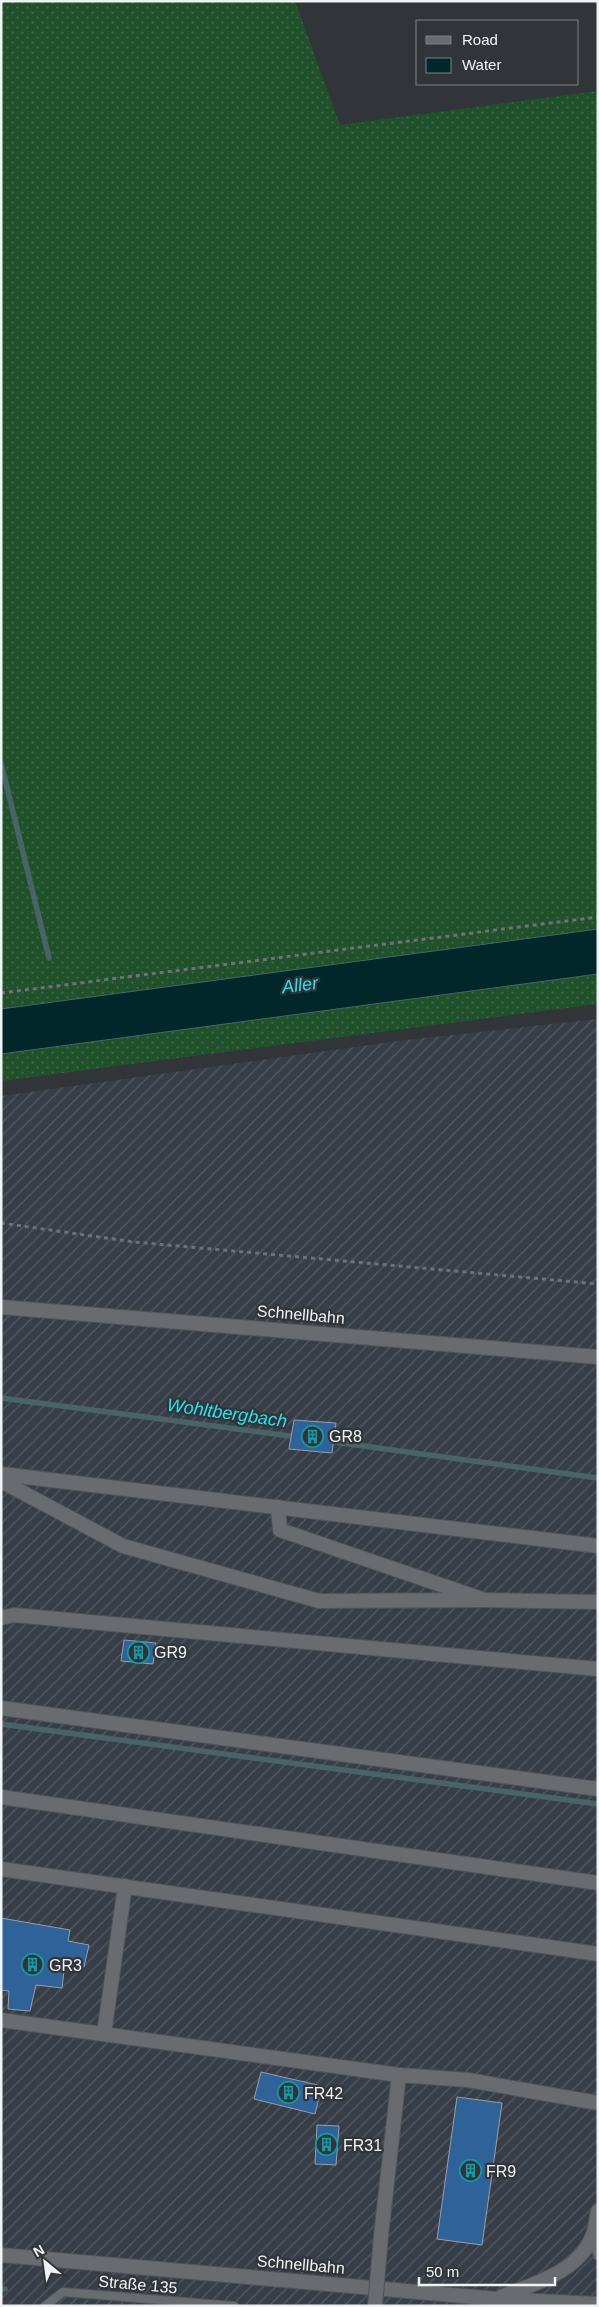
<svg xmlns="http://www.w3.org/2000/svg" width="599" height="2307" font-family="Arial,sans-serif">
<defs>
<pattern id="industrial-furrows" width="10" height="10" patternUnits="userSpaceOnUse" patternTransform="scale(1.25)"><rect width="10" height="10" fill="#373e47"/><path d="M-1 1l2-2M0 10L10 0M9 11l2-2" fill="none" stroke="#545a62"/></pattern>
<pattern id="grass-dots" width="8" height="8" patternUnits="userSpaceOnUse" patternTransform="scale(1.25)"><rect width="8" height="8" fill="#20512b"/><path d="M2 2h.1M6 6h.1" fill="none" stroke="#416a4a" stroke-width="1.8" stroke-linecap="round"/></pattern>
</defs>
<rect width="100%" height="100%" fill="#313539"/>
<!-- industrial -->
<polygon fill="url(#industrial-furrows)" points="598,1019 598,2306 1,2306 1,1096 406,1040"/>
<!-- grass -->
<polygon fill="url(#grass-dots)" points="1,1 295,1 340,125 598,91 598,1004 1,1081"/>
<!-- water -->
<polygon fill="#01272a" stroke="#496467" points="598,929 598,974 1,1054 1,1009"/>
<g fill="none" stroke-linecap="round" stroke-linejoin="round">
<!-- stream -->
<g stroke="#496467" stroke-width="5.5">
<polyline points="1,763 49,958"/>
<polyline points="1,1398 298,1437"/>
<polyline points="327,1441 598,1478"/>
<polyline points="1,1724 598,1804"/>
<polyline points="1,2289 5,2289"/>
</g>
</g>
<!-- building -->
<g fill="#30629a" stroke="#9a9ea3">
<polygon points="294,1420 336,1423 332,1453 289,1449"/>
<polygon points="124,1640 156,1643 153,1664 121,1661"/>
<polygon points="1,1918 70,1930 68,1941 89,1945 84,1967 65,1963 62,1988 36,1985 30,2011 8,2009 9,1991 1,1990"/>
<polygon points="261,2072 322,2086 315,2114 254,2099"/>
<polygon points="457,2097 502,2103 482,2245 437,2239"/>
<polygon points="317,2125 339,2126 336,2165 315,2164"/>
</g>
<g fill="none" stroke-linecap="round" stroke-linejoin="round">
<defs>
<g id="service">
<polyline points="593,2237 598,2256"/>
<polyline points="45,2306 63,2292 234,2306"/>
</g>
<g id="minor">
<polyline points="1,1307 598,1357"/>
<polyline points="1,1474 598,1546"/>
<polyline points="1,1481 123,1546 319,1601 485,1600"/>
<polyline points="278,1507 280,1530 485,1600 598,1602"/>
<polyline points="1,1618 14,1615 598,1669"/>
<polyline points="1,1708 598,1789"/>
<polyline points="1,1797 598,1883"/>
<polyline points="1,1869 598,1954"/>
<polyline points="1,2020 399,2075"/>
<polyline points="104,2034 125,1886"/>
<polyline points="381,2236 399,2075 468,2080 598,2103"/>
<polyline points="1,2255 497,2299 598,2304"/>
<path d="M501,2297C533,2284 578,2272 592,2237C596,2230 596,2219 598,2211"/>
</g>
</defs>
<!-- service casing -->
<use href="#service" stroke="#515457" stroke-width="10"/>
<!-- minor casing -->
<use href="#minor" stroke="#515457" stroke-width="16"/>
<!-- path -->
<g stroke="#6e7275" stroke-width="3" stroke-dasharray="4 4" stroke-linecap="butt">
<polyline points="1,993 598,917"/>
<polyline points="1,1223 134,1242 598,1284"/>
</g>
<!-- service -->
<use href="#service" stroke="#686b70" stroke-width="8"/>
<!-- minor -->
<use href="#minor" stroke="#686b70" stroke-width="14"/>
<defs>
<polyline id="minor-bridge" points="375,2306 381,2236"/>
</defs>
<!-- minor-bridge casing -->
<use href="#minor-bridge" stroke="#515457" stroke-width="16" stroke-linecap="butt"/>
<!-- minor-bridge -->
<use href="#minor-bridge" stroke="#686b70" stroke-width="14"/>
</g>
<!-- icons -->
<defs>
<symbol id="building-ring" viewBox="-11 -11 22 22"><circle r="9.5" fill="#313539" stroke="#0f9aa8" stroke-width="1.5"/><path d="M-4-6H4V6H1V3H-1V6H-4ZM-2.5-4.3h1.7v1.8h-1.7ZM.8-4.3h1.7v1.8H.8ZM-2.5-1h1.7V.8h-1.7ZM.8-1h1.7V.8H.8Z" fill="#0f9aa8"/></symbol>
</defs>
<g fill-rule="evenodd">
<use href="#building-ring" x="300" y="1424" width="25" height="25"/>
<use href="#building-ring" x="126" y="1640" width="25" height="25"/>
<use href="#building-ring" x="20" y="1952" width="25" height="25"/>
<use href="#building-ring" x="276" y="2080" width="25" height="25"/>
<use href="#building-ring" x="314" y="2132" width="25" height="25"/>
<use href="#building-ring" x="458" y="2158" width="25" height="25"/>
</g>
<g text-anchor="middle" stroke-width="4.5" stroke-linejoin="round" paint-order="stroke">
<!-- street labels -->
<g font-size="16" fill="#f0f3f5" stroke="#313539">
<text transform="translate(301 1314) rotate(5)" y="6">Schnellbahn</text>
<text transform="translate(301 2264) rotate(5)" y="6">Schnellbahn</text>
<text transform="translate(138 2284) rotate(5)" y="6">Straße 135</text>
</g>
<!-- poi labels -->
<g font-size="16" fill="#f0f3f5" stroke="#313539" text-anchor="start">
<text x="329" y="1442">GR8</text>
<text x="154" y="1658">GR9</text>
<text x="49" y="1971">GR3</text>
<text x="304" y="2099">FR42</text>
<text x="343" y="2151">FR31</text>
<text x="486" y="2177">FR9</text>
</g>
<!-- water labels -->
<g font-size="18" font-style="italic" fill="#2de0f0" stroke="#313539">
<text transform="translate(300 985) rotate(-7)" y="6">Aller</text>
<text transform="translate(227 1413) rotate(8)" y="6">Wohltbergbach</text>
</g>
</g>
<!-- border -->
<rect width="599" height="2307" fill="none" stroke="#f0f3f5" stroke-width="5"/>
<!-- legend -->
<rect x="416" y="20" width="162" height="65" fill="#313539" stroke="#7d8184"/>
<rect x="426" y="36" width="25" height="8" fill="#686b70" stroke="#7d8184"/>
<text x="462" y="45" font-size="15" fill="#f0f3f5">Road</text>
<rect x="426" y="58" width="25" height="15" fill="#01272a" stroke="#7d8184"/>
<text x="462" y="70" font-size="15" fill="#f0f3f5">Water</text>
<!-- north arrow -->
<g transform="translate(45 2262) rotate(331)" stroke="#313539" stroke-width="4" paint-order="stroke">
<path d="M0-4L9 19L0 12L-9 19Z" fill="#f0f3f5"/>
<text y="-8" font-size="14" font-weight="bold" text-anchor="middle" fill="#f0f3f5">N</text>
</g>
<!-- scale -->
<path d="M419 2277v8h136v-8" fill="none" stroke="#f0f3f5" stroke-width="2.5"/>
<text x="426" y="2277" font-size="15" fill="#f0f3f5" stroke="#313539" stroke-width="4" paint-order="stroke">50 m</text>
</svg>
